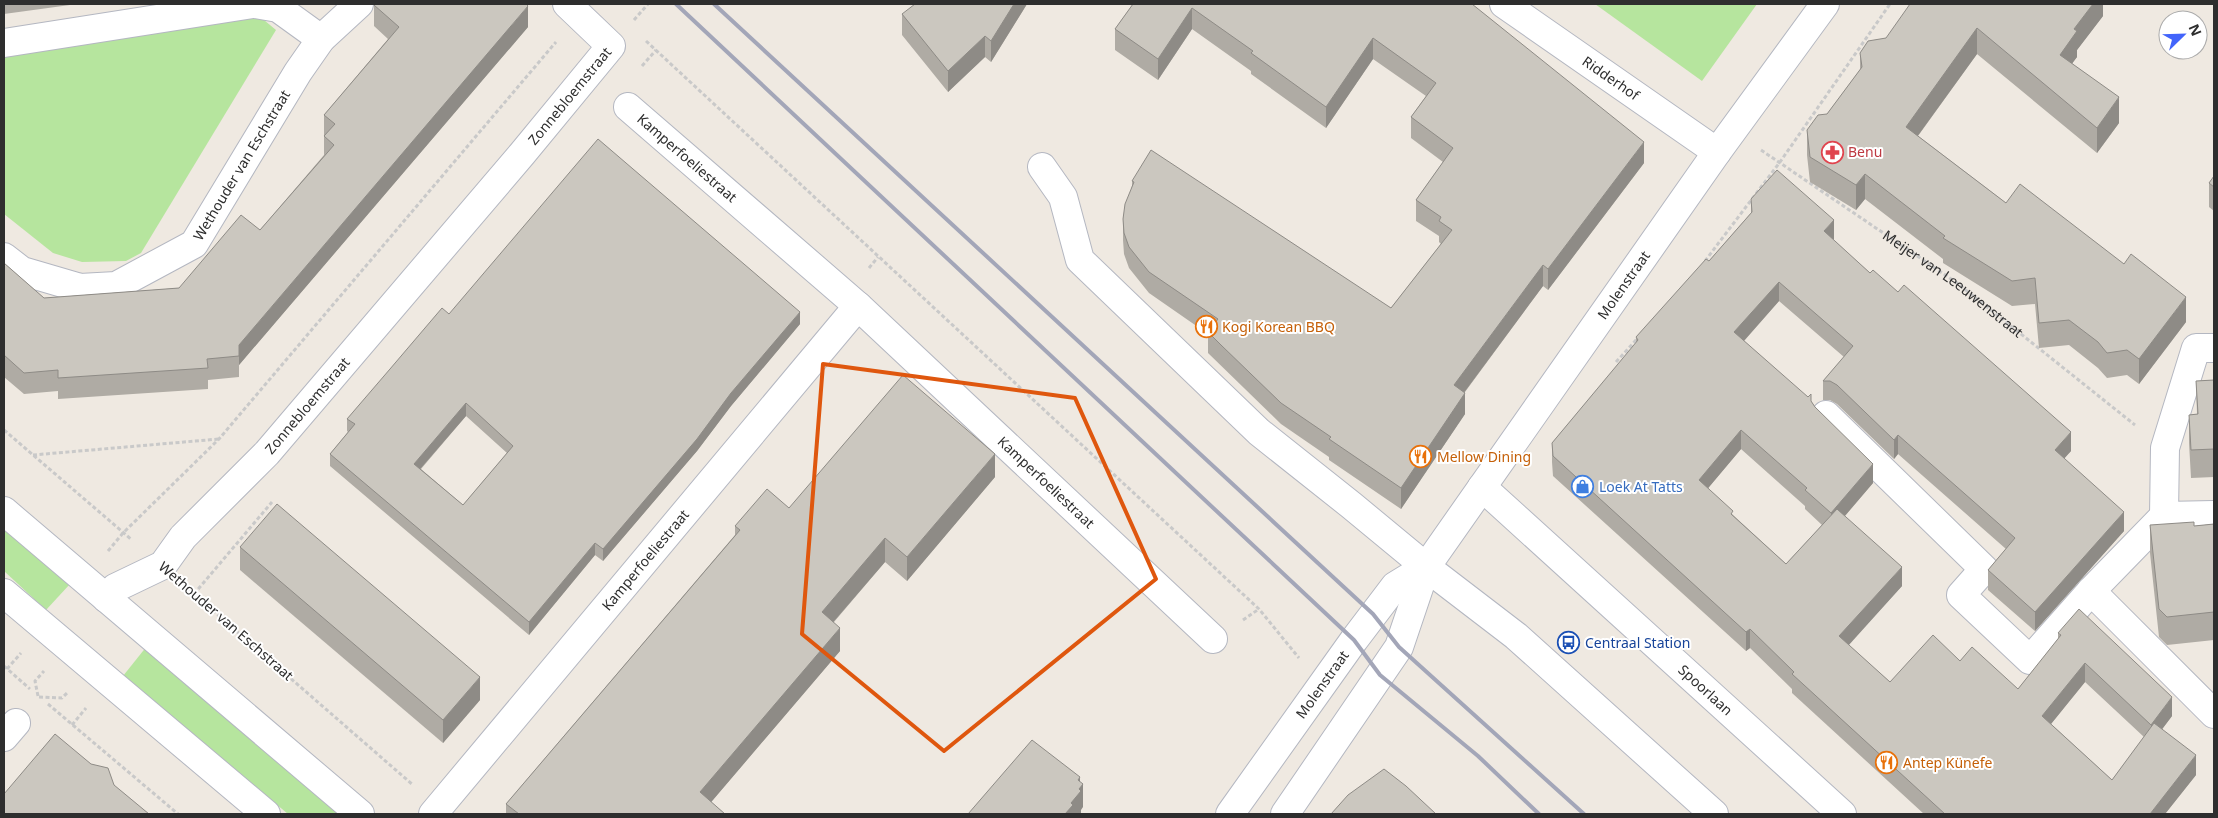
<svg xmlns="http://www.w3.org/2000/svg" width="2218" height="818" font-family="'Noto Sans',sans-serif">
<rect width="100%" height="100%" fill="#efe9e1"/>
<!-- green -->
<g fill="#b6e59e">
<polygon points="1595,4 1757,4 1702,81"/>
<polygon points="253,11 276,30 141,253 126,261 82,262 53,253 4,214 4,55"/>
<polygon points="4,523 70,584 46,610 4,571"/>
<polygon points="147,646 342,814 288,814 123,676"/>
</g>
<g fill="none" stroke-linecap="round" stroke-linejoin="round">
<defs>
<g id="minor">
<polyline points="255,4 278,8 321,39"/>
<path id="s2" d="M1504,4L1717,152"/>
<polyline points="4,43 253,4"/>
<path id="s3" d="M628,107L858,306L1213,639"/>
<polyline points="1042,167 1063,197 1080,260 1259,432 1351,505 1426,567 1516,636 1714,814"/>
<path id="s4" d="M4,257L22,271L80,288L116,286L194,244L298,72L321,39L359,4"/>
<polyline points="2214,348 2196,348 2165,448 2164,516 2214,515"/>
<polyline points="1826,415 1984,569 1961,595 2030,660 2091,591 2164,516"/>
<path id="s5" d="M1482,487L1842,814"/>
<polyline points="4,511 360,814"/>
<polyline points="2091,591 2214,714"/>
<polyline points="4,593 266,814"/>
<path id="s6" d="M106,598L115,588L163,565L183,537L267,453L522,154L611,46L567,4"/>
<polyline points="4,737 16,723"/>
<path id="s7" d="M433,814L858,306"/>
<path id="s8" d="M1230,814L1354,640L1395,586L1426,567"/>
<path id="s9" d="M1285,814L1399,647L1426,567L1717,152L1825,4"/>
</g>
</defs>
<!-- minor casing -->
<use href="#minor" stroke="#b4b7c1" stroke-width="30"/>
<!-- path -->
<g stroke="#c9c9c9" stroke-width="3" stroke-dasharray="4 2.5" stroke-linecap="butt">
<polyline points="634,20 648,4"/>
<polyline points="646,41 1259,609 1299,658"/>
<polyline points="642,66 656,50"/>
<path id="s1" d="M1761,150L1957,283L2135,425"/>
<polyline points="1705,261 1780,162 1890,4"/>
<polyline points="869,268 878,257"/>
<polyline points="1616,362 1637,339"/>
<polyline points="4,430 132,540"/>
<polyline points="33,455 219,439"/>
<polyline points="108,551 123,533 219,439 556,42"/>
<polyline points="188,589 413,785"/>
<polyline points="194,594 272,502"/>
<polyline points="1243,620 1259,609"/>
<polyline points="4,666 30,689"/>
<polyline points="7,669 21,653"/>
<polyline points="38,696 35,681 44,671"/>
<polyline points="39,697 62,698 68,692"/>
<polyline points="48,704 178,814"/>
<polyline points="72,725 86,708"/>
</g>
<!-- minor -->
<use href="#minor" stroke="#fff" stroke-width="28"/>
<!-- rail -->
<g stroke="#a3a6b8" stroke-width="4">
<polyline points="676,4 1354,640 1380,675 1478,756 1539,814"/>
<polyline points="714,4 1373,614 1399,647 1584,814"/>
</g>
</g>
<!-- wall -->
<g fill="#afaba4" fill-rule="evenodd">
<polygon points="4,4 70,4 70,5 4,14"/>
<polygon points="1027,4 991,62 985,57 948,92 902,35 902,14"/>
<polygon points="1133,4 1472,4 1644,163 1548,290 1543,286 1465,392 1465,414 1401,509 1329,460 1329,457 1281,424 1208,353 1208,334 1149,293 1129,268 1124,254 1123,240 1123,219 1132,186 1132,181 1391,308 1441,244 1439,242 1439,236 1416,221 1416,200 1443,162 1411,138 1411,117 1426,96 1373,59 1326,128 1251,74 1251,71 1192,29 1158,80 1115,50 1115,29"/>
<polygon points="2103,4 2103,16 2077,50 2077,57 2072,63 2119,123 2097,153 1977,54 1918,136 2006,203 2186,322 2139,384 2127,375 2107,378 2098,368 2069,345 2039,348 2035,304 2012,306 1943,263 1943,259 1865,199 1856,210 1810,182 1807,155 1807,130 1827,114 1860,70 1860,53 1886,38"/>
<polygon points="374,5 528,27 239,365 239,377 208,380 208,389 58,399 58,391 24,394 4,377 4,263 44,298 179,288 260,230 324,155 324,115 388,39 374,26"/>
<polygon points="2214,176 2214,211 2209,207 2209,183"/>
<path d="M1751,199L1834,239L1833,240L2071,451L2064,458L2124,531L2035,631L1988,590V570L2006,549L1898,454L1894,459L1837,404L1830,400H1823V381L1844,357L1779,301L1744,341L1811,401L1815,407L1873,483L1845,516L1902,586L1848,645L1890,682L1960,661L2018,689L2058,639V633L2172,716L2162,729L2196,775L2165,814H1924L1792,693V689L1750,648L1746,651L1553,476L1552,462V443L1636,343V337L1709,261L1751,213ZM1741,449L1805,506V509L1822,525L1786,564L1733,515L1708,488ZM2085,682L2144,737L2112,780L2051,724Z"/>
<path d="M449,314L800,324L731,406L697,451L603,561L595,555L529,635L330,466V454L348,432L347,431V419ZM466,416L507,453L463,505L421,469Z"/>
<polygon points="2214,380 2214,477 2191,478 2189,443 2189,415 2197,414 2196,381"/>
<polygon points="995,477 907,581 885,562 834,622 840,651 711,802 725,814 506,814 506,804 735,535 735,526 789,508"/>
<polygon points="2214,524 2214,640 2167,645 2159,637 2150,553 2150,525 2194,526"/>
<polygon points="240,547 480,700 443,743 240,570"/>
</g>
<!-- shaded-wall -->
<g fill="#8e8b86">
<polygon points="1014,4 1027,4 991,62 991,41"/>
<polygon points="2093,4 2103,4 2103,16 2077,50 2077,57 2060,80 2060,55 2074,29"/>
<polygon points="528,6 528,27 239,365 239,345"/>
<polygon points="1192,8 1192,29 1158,80 1158,59"/>
<polygon points="1977,28 1977,54 1906,152 1906,127"/>
<polygon points="985,36 985,57 948,92 948,71"/>
<polygon points="1373,38 1373,59 1326,128 1326,107"/>
<polygon points="2119,97 2119,123 2097,153 2097,128"/>
<polygon points="1644,142 1644,163 1548,290 1548,269"/>
<polygon points="1865,174 1865,199 1856,210 1856,185"/>
<polygon points="1834,220 1834,239 1824,250 1824,231"/>
<polygon points="1543,265 1543,286 1454,406 1454,385"/>
<polygon points="1779,282 1779,301 1734,352 1734,332"/>
<polygon points="2186,297 2186,322 2139,384 2139,359"/>
<polygon points="800,312 800,324 731,406 697,451 603,561 603,549 731,393"/>
<polygon points="1465,393 1465,414 1401,509 1401,488"/>
<polygon points="466,403 466,416 414,476 414,464"/>
<polygon points="1741,430 1741,449 1699,499 1699,480"/>
<polygon points="2071,432 2071,451 2055,469 2055,450"/>
<polygon points="1898,435 1898,454 1894,459 1894,440"/>
<polygon points="995,454 995,477 907,581 907,557"/>
<polygon points="1873,464 1873,483 1831,532 1831,513"/>
<polygon points="2124,512 2124,531 2035,631 2035,612"/>
<polygon points="885,538 885,562 822,635 822,612"/>
<polygon points="595,543 595,555 529,635 529,622"/>
<polygon points="1902,567 1902,586 1839,656 1839,636"/>
<polygon points="840,628 840,651 701,814 700,792"/>
<polygon points="1750,629 1750,648 1746,651 1746,632"/>
<polygon points="2085,663 2085,682 2042,735 2042,716"/>
<polygon points="480,677 480,700 443,743 443,720"/>
<polygon points="2172,697 2172,716 2151,744 2151,725"/>
<polygon points="2196,755 2196,775 2165,814 2150,814"/>
<polygon points="1080,777 1080,787 1083,784 1083,807 1081,810 1081,814 1065,814 1071,803 1078,780"/>
</g>
<!-- building -->
<g fill="#cbc7bf" stroke="#8e8b86" fill-rule="evenodd">
<polygon points="375,4 526,4 528,6 239,345 239,356 207,359 208,368 58,378 58,370 24,373 4,355 4,263 44,298 179,288 241,215 260,230 334,145 324,136 335,124 324,115 399,27 374,5"/>
<polygon points="915,4 1014,4 991,41 985,36 948,71 902,14"/>
<polygon points="1133,4 1472,4 1644,142 1548,269 1543,265 1454,385 1465,393 1401,488 1329,439 1331,437 1281,403 1221,345 1208,332 1218,319 1149,272 1129,247 1124,233 1123,219 1125,204 1134,182 1132,181 1151,150 1391,308 1452,230 1439,221 1441,217 1416,200 1453,148 1411,117 1436,83 1373,38 1326,107 1251,53 1253,51 1192,8 1158,59 1115,29"/>
<polygon points="1910,4 2093,4 2074,29 2077,31 2060,55 2119,97 2097,128 1977,28 1906,127 2006,203 2020,184 2124,264 2131,254 2186,297 2139,359 2127,350 2107,353 2098,342 2069,320 2039,323 2035,278 2012,281 1943,238 1945,236 1865,174 1856,185 1810,157 1807,130 1818,115 1827,114 1862,67 1860,53 1868,41 1886,38"/>
<path d="M598,139L800,312L731,393L697,439L603,549L595,543L529,622L330,454L355,424L347,419L390,369L442,308L449,314ZM466,403L513,446L463,505L414,464Z"/>
<polygon points="1777,170 1834,220 1824,231 1870,273 1873,270 1898,292 1904,285 2071,432 2055,450 2124,512 2035,612 1988,570 2015,538 1898,435 1894,440 1837,385 1830,381 1823,381 1853,346 1779,282 1734,332 1808,397 1811,394 1811,401 1815,407 1873,464 1831,513 1805,490 1807,488 1741,430 1699,480 1733,511 1731,514 1786,564 1837,509 1902,567 1839,636 1890,682 1933,635 1960,661 1972,647 2018,689 2061,635 2058,633 2079,609 2172,697 2151,725 2085,663 2042,716 2112,780 2154,723 2196,755 2150,814 1945,814 1792,674 1794,672 1750,629 1746,632 1553,456 1552,443 1638,340 1636,337 1706,259 1709,261 1752,212 1751,199"/>
<polygon points="2214,176 2214,187 2209,183"/>
<polygon points="903,375 995,454 907,557 885,538 822,612 840,628 700,792 725,814 519,814 506,804 740,530 735,526 767,489 789,508"/>
<polygon points="2214,380 2214,449 2191,450 2189,415 2198,414 2196,381"/>
<polygon points="277,504 480,677 443,720 240,547"/>
<polygon points="2194,522 2194,526 2214,524 2214,612 2167,617 2159,609 2150,525"/>
<polygon points="55,734 91,764 108,768 114,785 149,814 4,814 4,794"/>
<polygon points="1032,740 1080,777 1078,780 1083,784 1079,789 1081,791 1071,803 1073,805 1065,814 968,814"/>
<polygon points="1384,769 1406,786 1436,814 1331,814 1348,795"/>
</g>
<!-- marked area -->
<path fill="none" stroke="#df570e" stroke-width="4" stroke-linejoin="round" d="M823,364L1075,398L1156,579L944,751L802,634Z"/>
<!-- icons -->
<defs>
<symbol id="pharmacy-ring" viewBox="-11 -11 22 22"><circle r="9.5" fill="#fff" stroke="#e0444e" stroke-width="1.5"/><path d="M-2-6h4v4h4v4h-4v4h-4v-4h-4v-4h4Z" fill="#e0444e"/></symbol>
<symbol id="restaurant-ring" viewBox="-11 -11 22 22"><circle r="9.5" fill="#fff" stroke="#e8710a" stroke-width="1.5"/><path d="M-5-6h1v4h1v-4h1v4h1v-4h1v5L-1.5 .5V6h-2V.5L-5-1ZM5-6V6H3V1.5H1.5Q1.5-4 5-6Z" fill="#e8710a"/></symbol>
<symbol id="shop-ring" viewBox="-11 -11 22 22"><circle r="9.5" fill="#fff" stroke="#3f7fe0" stroke-width="1.5"/><path d="M-5-2.5h2.3a2.7 3.5 0 0 1 5.4 0H5L5.5 6h-11ZM-1.5-2.5h3a1.5 2.3 0 0 0-3 0Z" fill="#3f7fe0"/></symbol>
<symbol id="bus-ring" viewBox="-11 -11 22 22"><circle r="9.5" fill="#fff" stroke="#1a4fb4" stroke-width="1.5"/><path d="M-5-6H5V4H4V6H2V4H-2V6H-4V4H-5ZM-3.5-4V0h7V-4ZM-3.5 1.2v1.5H-2V1.2ZM2 1.2v1.5H3.5V1.2Z" fill="#1a4fb4"/></symbol>
</defs>
<g fill-rule="evenodd">
<use href="#pharmacy-ring" x="1820" y="140" width="25" height="25"/>
<use href="#restaurant-ring" x="1194" y="314" width="25" height="25"/>
<use href="#restaurant-ring" x="1408" y="444" width="25" height="25"/>
<use href="#shop-ring" x="1570" y="474" width="25" height="25"/>
<use href="#bus-ring" x="1556" y="630" width="25" height="25"/>
<use href="#restaurant-ring" x="1874" y="750" width="25" height="25"/>
</g>
<g text-anchor="middle" stroke-width="4" stroke-linejoin="round" paint-order="stroke">
<!-- street labels -->
<g font-size="14" fill="#2e2e2e" stroke="#fff">
<text dy="5" stroke="none"><textPath href="#s2" startOffset="130">Ridderhof</textPath></text>
<text dy="5" stroke="none"><textPath href="#s6" startOffset="688">Zonnebloemstraat</textPath></text>
<text dy="5" stroke="none"><textPath href="#s3" startOffset="78">Kamperfoeliestraat</textPath></text>
<text dy="5" stroke="none"><textPath href="#s4" startOffset="300">Wethouder van Eschstraat</textPath></text>
<text dy="5" stroke="none"><textPath href="#s9" startOffset="631">Molenstraat</textPath></text>
<text dy="5" stroke="none"><textPath href="#s1" startOffset="234">Meijer van Leeuwenstraat</textPath></text>
<text dy="5" stroke="none"><textPath href="#s6" startOffset="282">Zonnebloemstraat</textPath></text>
<text dy="5" stroke="none"><textPath href="#s3" startOffset="562">Kamperfoeliestraat</textPath></text>
<text dy="5" stroke="none"><textPath href="#s7" startOffset="331">Kamperfoeliestraat</textPath></text>
<text transform="translate(226 621) rotate(41)" y="5">Wethouder van Eschstraat</text>
<text dy="5" stroke="none"><textPath href="#s8" startOffset="159">Molenstraat</textPath></text>
<text dy="5" stroke="none"><textPath href="#s5" startOffset="302">Spoorlaan</textPath></text>
</g>
<!-- health labels -->
<g font-size="14" fill="#be3a42" stroke="#fff" text-anchor="start">
<text x="1848" y="157">Benu</text>
</g>
<!-- food labels -->
<g font-size="14" fill="#c56008" stroke="#fff" text-anchor="start">
<text x="1222" y="332">Kogi Korean BBQ</text>
<text x="1437" y="462">Mellow Dining</text>
<text x="1903" y="768">Antep Künefe</text>
</g>
<!-- shop labels -->
<g font-size="14" fill="#366cbe" stroke="#fff" text-anchor="start">
<text x="1599" y="492">Loek At Tatts</text>
</g>
<!-- transit labels -->
<g font-size="14" fill="#164399" stroke="#fff" text-anchor="start">
<text x="1585" y="648">Centraal Station</text>
</g>
</g>
<!-- border -->
<rect width="2218" height="818" fill="none" stroke="#2e2e2e" stroke-width="10"/>
<!-- north arrow -->
<g transform="translate(2183 35) rotate(67)"><circle r="24" fill="#ffffff" stroke="#ababab"/>
<path d="M0-4L9 19L0 12L-9 19Z" fill="#4264fb"/>
<text y="-8" font-size="14" font-weight="bold" text-anchor="middle" fill="#2e2e2e">N</text>
</g>
</svg>
